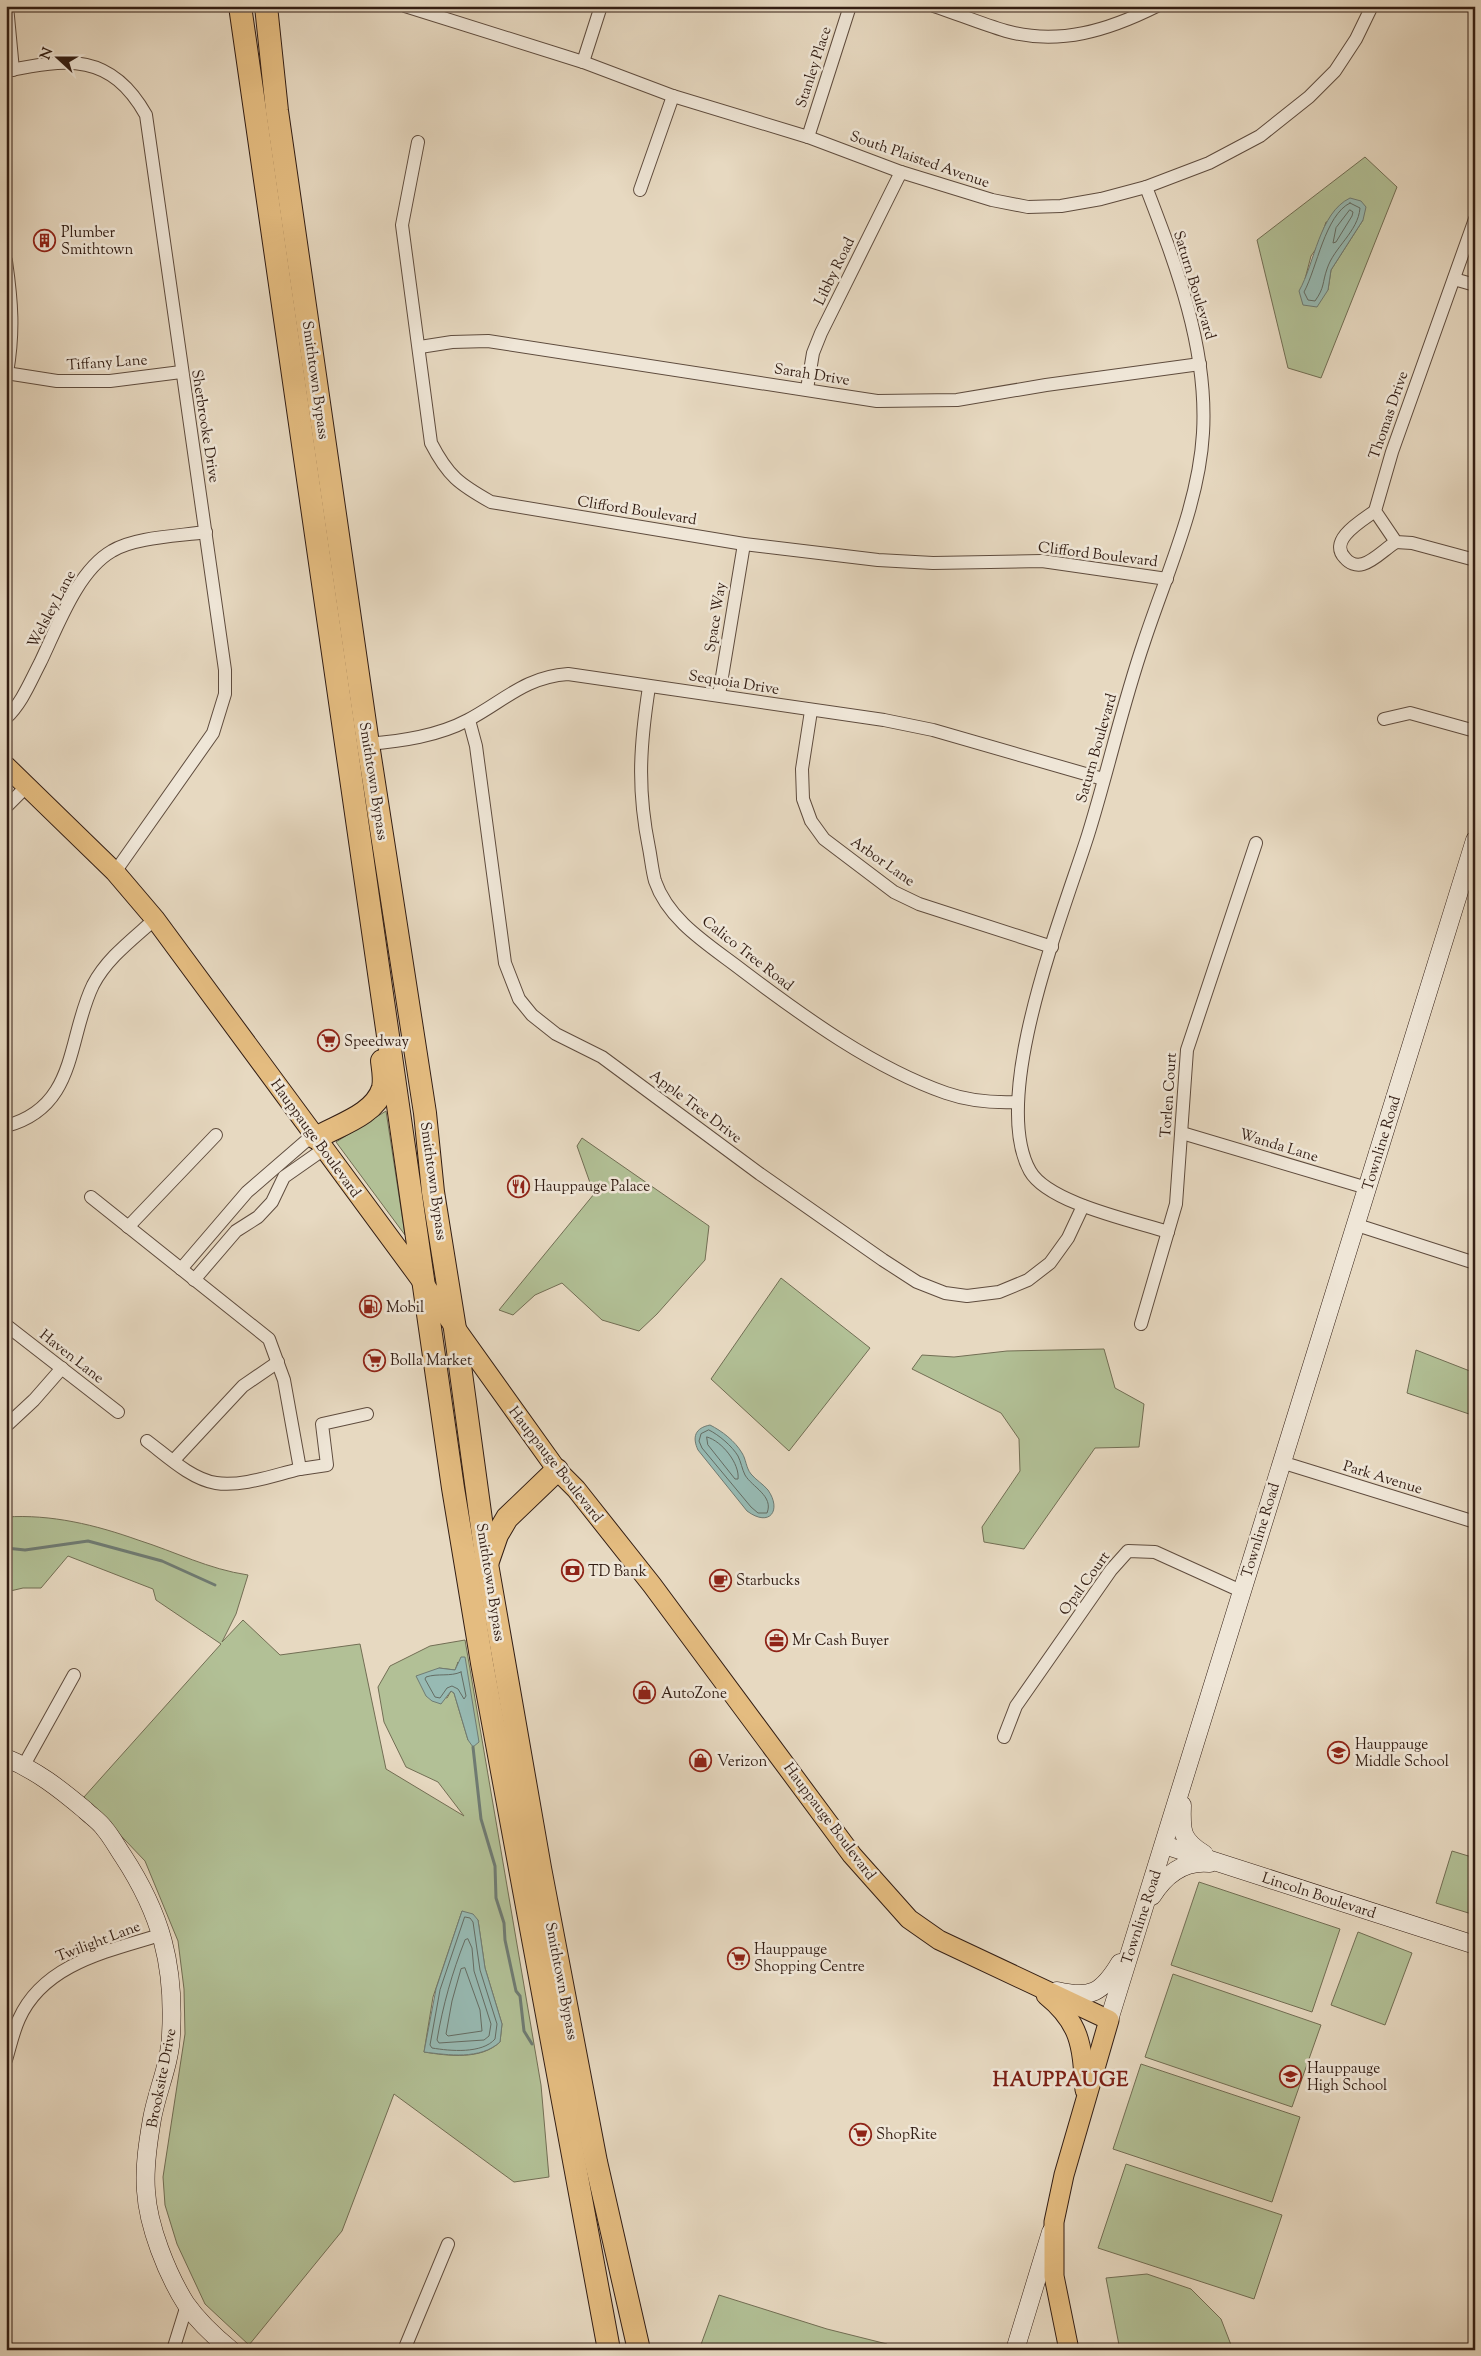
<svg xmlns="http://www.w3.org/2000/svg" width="1481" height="2356" font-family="'Sorts Mill Goudy',serif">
<rect width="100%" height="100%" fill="#e7d9c1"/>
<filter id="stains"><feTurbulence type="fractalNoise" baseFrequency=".004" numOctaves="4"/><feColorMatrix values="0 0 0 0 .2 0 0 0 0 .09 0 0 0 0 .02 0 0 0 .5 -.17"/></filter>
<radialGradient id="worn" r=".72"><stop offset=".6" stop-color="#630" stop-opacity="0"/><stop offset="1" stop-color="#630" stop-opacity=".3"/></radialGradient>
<!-- green -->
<g fill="#b2c096" stroke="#726e54" fill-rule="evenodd">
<path d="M1365,157L1397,187L1321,378L1288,368L1257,240ZM1363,220L1331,270L1328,290L1305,279L1311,256L1318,246L1326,222Z"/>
<polygon points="386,1111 405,1235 336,1142"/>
<polygon points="582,1138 709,1226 705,1260 657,1314 639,1331 602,1320 562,1283 535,1295 513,1315 499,1310 594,1194 577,1146"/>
<polygon points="781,1278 870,1348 789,1451 711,1379"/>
<polygon points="1104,1349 1115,1388 1144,1404 1139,1447 1095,1448 1024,1549 984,1542 982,1527 1020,1471 1019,1439 1001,1413 912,1369 922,1355 954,1357 1007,1351"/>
<polygon points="1416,1350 1475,1373 1475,1416 1407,1393"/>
<path d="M6,1517C51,1514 96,1525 138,1540C176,1552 208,1569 248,1575L236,1614L222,1642L243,1620L280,1655L360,1644L386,1769L464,1816L438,1782L406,1767L384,1722L378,1687L390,1666L430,1646L465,1640L541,2085L549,2177L514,2182L394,2094L342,2231L249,2345L205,2304L177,2244L165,2205L163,2177L185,2034L184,1989L178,1941L145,1861L84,1797L221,1644L156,1600L153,1589L68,1556L41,1588H23L6,1592ZM458,1662L468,1740L454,1693L451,1691L447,1698L425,1691L422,1684L439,1668L455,1670ZM462,1911L478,1920L485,1968L502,2024L500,2042C481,2060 449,2056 424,2052L433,1997Z"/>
<polygon points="1452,1851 1475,1858 1475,1915 1436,1903"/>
<polygon points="1199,1882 1340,1929 1312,2012 1171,1965"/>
<polygon points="1358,1932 1412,1953 1385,2025 1331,2005"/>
<polygon points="1173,1974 1321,2025 1292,2107 1145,2057"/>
<polygon points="1141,2064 1300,2117 1272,2202 1113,2149"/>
<polygon points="1126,2164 1282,2215 1254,2299 1098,2248"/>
<polygon points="1147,2274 1191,2289 1221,2319 1233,2350 1120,2350 1106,2278"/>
<polygon points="719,2295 827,2329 887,2344 885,2350 699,2350"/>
</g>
<!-- water -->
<g fill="#97bab3" stroke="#6f7b73">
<path d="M1350,198L1361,201L1366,207L1363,220L1331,270L1328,290L1317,307L1303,305L1299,291C1315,263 1319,213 1350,198Z"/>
<path d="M710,1425C722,1431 735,1441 742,1453C746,1459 746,1468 751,1474C756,1480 763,1484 768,1490C782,1510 770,1528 747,1511L698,1450C692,1437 695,1428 710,1425Z"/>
<polygon points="461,1657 465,1657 479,1742 473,1747 468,1740 454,1693 451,1691 441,1704 432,1701 426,1696 416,1676 439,1668 455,1670"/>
<path d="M462,1911L473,1914L478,1920L485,1968L502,2024L500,2042C480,2060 448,2055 424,2052L436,1989Z"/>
</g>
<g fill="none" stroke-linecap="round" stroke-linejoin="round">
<!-- shore -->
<g stroke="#646c63" stroke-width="1">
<path d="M1350,203L1360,208C1358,232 1334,247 1327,269C1322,283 1325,287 1315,301L1308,300L1304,292C1317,268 1325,215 1350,203Z"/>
<polygon points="1350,210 1353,212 1352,216 1336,242 1333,243 1336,228"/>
<path d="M709,1430C719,1435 732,1446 738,1456C741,1462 742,1469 745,1475C752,1487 774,1496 767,1513H758L751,1507L702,1448L699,1441L701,1434Z"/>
<path d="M707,1437C722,1441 740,1464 738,1479H735L708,1445Z"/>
<path d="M461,1672L466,1696L464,1699L458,1689L452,1686L447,1688L440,1698L435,1697L425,1679L426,1677C438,1673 450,1677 461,1672Z"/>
<path d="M465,1917L470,1918L473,1922L480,1970L497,2024L495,2039C482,2054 450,2051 432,2048L430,2045L440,1990Z"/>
<path d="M468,1939L472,1948L474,1971L491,2024L489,2036L484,2040L439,2043L437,2040C443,2005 452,1973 465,1940Z"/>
<polygon points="465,1968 480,2010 482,2031 448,2036 446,2034 452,2001 461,1969"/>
</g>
<!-- stream -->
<g stroke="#6f7b73" stroke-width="3">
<polyline points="6,1548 25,1550 88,1541 162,1561 215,1585"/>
<polyline points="473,1747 481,1819 495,1866 496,1898 504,1923 505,1940 516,1991 520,1996 524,2031 532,2044"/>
</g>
<defs>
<g id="street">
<polyline points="7,6 13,70"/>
<polyline points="405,6 583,62 673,96 808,137 901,172 992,200 1028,207 1061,206 1101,199 1146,187 1209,163 1260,136 1309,97 1335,71 1356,39 1372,6"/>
<path d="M934,6C958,14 982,24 1006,31C1059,46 1109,30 1157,6"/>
<polyline points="583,62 601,6"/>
<path d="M6,71C68,58 111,53 146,115L225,670V694L213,733L115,872"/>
<polyline points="808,137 850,6"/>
<path d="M418,142L402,225L431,443C448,476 459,484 491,502L744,544L878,560L933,563L1042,561L1167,579"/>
<path d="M1146,187C1176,265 1208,348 1203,433C1199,504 1166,575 1144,642C1122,706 1108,771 1088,835C1063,914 989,1097 1030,1171C1048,1203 1134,1221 1168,1232"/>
<polyline points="640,190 673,96"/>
<polyline points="1475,219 1392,452 1375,511 1396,542 1412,543 1475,560"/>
<path d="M6,261C12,303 14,332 7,373"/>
<polyline points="1454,279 1475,285"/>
<polyline points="420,347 452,342 488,341 877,401 957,400 1046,385 1200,364"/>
<polyline points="6,373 57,381 110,381 181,372"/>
<polyline points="807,389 813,353 821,333 901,172"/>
<path d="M1375,511C1363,520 1327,540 1345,558C1349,563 1356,566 1363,564C1374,561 1386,548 1396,542"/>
<path d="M649,687C640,745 637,789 649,848C651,858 652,870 655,881C669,922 711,946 743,971C804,1017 874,1068 946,1093C969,1101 993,1103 1017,1102"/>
<polyline points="719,695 744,544"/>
<polyline points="811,711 802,769 803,799 811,821 824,839 894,892 919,904 1052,947"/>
<path d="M6,718C22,703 30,682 40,663C57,628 77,571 112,551C134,537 179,536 206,532"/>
<polyline points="1384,719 1410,713 1475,731"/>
<polyline points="469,720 476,746 505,963 519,999 532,1015 556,1034 602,1057 760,1174 883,1260 917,1282 945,1293 967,1296 999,1292 1028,1280 1050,1263 1068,1238 1083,1206"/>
<path d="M368,744C402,741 438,736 468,720C504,701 525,677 568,674L884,720L933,730L1103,779"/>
<polyline points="6,807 26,787"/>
<path d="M6,1126C78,1107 67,1038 93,985C107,958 133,939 155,919"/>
<polyline points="1182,1133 1367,1188"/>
<polyline points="91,1197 269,1339 284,1380 300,1469 327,1465 322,1424 367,1414"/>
<polyline points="1357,1225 1475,1263"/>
<polyline points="128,1227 216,1135"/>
<polyline points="181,1269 247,1192 314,1134"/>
<polyline points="194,1280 236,1231 258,1217 272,1202 284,1177 324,1149"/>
<polyline points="1141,1324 1176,1204 1187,1050 1256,843"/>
<polyline points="6,1325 118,1412"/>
<polyline points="6,1426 34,1400 62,1368"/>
<path d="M147,1441C167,1456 191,1479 216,1483C242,1487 274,1475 300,1469"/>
<polyline points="174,1460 243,1386 278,1362"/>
<polyline points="1281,1462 1475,1522"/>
<polyline points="1004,1737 1016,1706 1111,1570 1128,1551 1155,1552 1241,1591"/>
<polyline points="24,1765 74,1675"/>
<path d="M6,2060C10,2047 13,2032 19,2019C44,1963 109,1951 163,1934"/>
<polyline points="173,2350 187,2305"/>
<polyline points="404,2350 448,2244"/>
</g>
<g id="secondary">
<path d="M6,1758C36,1770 60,1789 85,1810C91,1816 99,1821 104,1828C111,1836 117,1847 123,1856C161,1914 175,1965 171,2035C170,2064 157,2091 152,2119C148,2142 144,2167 146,2191C148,2226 167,2274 186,2304C198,2321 215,2337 231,2350"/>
<path d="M1182,1805C1181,1831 1181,1840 1204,1854"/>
<polyline points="1164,1845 1475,1945"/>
<path d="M1152,1896C1165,1875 1183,1860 1210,1863"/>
<path d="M1057,1991C1091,1999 1102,1993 1120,1963"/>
<polyline points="1109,2020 1475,840"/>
<polyline points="1015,2350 1051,2232"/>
</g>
<g id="primary">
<polyline points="6,766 115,872 155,919 424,1284 557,1470 576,1489 652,1585 852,1855 909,1919 939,1940 1109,2020 1064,2175 1054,2222 1054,2276 1069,2350"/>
<path d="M1046,1995C1082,2024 1082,2048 1085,2090"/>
</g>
<g id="highway">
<polyline points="240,6 453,1488 482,1663 609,2350"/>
<polyline points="266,6 277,111 368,744 425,1113 433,1192 455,1329 487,1564 540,1868 596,2162 639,2350"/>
<path d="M316,1138C338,1125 375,1115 383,1088C385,1080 383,1069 382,1061"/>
<polyline points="488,1561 497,1535 507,1518 557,1470"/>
</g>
</defs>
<!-- street casing -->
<use href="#street" stroke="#5f4c3e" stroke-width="14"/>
<!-- secondary casing -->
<use href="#secondary" stroke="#321d13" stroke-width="19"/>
<!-- primary casing -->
<use href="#primary" stroke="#321d13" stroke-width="21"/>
<!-- highway casing -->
<use href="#highway" stroke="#321d13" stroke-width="24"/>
<!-- street -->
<use href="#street" stroke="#efe6d7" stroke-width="12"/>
<!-- secondary -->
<use href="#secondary" stroke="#efe6d7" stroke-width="18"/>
<!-- primary -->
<use href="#primary" stroke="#e4bc80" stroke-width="19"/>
<!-- highway -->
<use href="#highway" stroke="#e4bc80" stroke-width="22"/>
</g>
<!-- icons -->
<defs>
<symbol id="building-ring" viewBox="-11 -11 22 22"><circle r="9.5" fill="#efe6d7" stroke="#8f2418" stroke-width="1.5"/><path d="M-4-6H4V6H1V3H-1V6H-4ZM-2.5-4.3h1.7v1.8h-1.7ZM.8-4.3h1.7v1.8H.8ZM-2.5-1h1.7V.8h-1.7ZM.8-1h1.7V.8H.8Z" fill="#8f2418"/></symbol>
<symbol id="supermarket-ring" viewBox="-11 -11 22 22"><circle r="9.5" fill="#efe6d7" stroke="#8f2418" stroke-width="1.5"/><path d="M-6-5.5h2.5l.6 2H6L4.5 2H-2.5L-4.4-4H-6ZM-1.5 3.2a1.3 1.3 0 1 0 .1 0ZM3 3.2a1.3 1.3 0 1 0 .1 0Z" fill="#8f2418"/></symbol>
<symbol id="restaurant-ring" viewBox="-11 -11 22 22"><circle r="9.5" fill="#efe6d7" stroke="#8f2418" stroke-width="1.5"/><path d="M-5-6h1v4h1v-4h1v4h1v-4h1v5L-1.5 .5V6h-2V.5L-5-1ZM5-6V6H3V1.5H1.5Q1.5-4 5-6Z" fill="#8f2418"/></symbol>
<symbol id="fuel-ring" viewBox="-11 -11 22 22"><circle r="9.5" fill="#efe6d7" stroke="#8f2418" stroke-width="1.5"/><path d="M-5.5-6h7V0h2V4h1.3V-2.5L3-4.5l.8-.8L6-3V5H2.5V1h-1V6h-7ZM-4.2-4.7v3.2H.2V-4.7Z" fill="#8f2418"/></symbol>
<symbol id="bank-ring" viewBox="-11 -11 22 22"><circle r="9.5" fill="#efe6d7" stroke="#8f2418" stroke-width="1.5"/><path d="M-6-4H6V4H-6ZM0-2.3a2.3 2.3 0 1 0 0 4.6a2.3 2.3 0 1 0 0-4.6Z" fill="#8f2418"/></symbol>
<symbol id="cafe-ring" viewBox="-11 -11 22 22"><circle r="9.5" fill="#efe6d7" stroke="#8f2418" stroke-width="1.5"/><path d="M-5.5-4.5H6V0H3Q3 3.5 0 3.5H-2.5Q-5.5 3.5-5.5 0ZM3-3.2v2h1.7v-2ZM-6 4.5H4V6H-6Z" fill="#8f2418"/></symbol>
<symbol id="office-ring" viewBox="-11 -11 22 22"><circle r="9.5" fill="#efe6d7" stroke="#8f2418" stroke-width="1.5"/><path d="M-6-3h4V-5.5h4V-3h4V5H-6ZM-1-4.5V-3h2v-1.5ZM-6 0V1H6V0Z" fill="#8f2418"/></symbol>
<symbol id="shop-ring" viewBox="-11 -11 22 22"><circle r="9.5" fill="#efe6d7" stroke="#8f2418" stroke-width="1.5"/><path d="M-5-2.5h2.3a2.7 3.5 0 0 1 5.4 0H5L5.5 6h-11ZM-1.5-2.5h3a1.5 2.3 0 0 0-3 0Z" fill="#8f2418"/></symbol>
<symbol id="school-ring" viewBox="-11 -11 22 22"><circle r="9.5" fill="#efe6d7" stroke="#8f2418" stroke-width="1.5"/><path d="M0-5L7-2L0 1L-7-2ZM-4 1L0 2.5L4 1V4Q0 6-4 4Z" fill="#8f2418"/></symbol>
</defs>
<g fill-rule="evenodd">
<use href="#building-ring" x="32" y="228" width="25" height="25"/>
<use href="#supermarket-ring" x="316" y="1028" width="25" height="25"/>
<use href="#restaurant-ring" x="506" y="1174" width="25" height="25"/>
<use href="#fuel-ring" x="358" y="1294" width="25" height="25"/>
<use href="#supermarket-ring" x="362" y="1348" width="25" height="25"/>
<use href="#bank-ring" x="560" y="1558" width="25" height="25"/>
<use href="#cafe-ring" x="708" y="1568" width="25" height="25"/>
<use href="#office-ring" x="764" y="1628" width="25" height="25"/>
<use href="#shop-ring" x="632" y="1680" width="25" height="25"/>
<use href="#school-ring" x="1326" y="1740" width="25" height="25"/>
<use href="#shop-ring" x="688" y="1748" width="25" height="25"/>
<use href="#supermarket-ring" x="726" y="1946" width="25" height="25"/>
<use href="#school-ring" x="1278" y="2064" width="25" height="25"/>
<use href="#supermarket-ring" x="848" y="2122" width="25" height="25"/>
</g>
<g text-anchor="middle" stroke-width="5" stroke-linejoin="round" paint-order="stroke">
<!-- street labels -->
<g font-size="15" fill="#321d13" stroke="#efe6d7">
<text transform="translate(813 67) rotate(-72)" y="5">Stanley Place</text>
<text transform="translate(920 159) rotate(19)" y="5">South Plaisted Avenue</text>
<text transform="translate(834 271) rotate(-64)" y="5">Libby Road</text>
<text transform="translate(1195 285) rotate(73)" y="5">Saturn Boulevard</text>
<text transform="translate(107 362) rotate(-4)" y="5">Tiffany Lane</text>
<text transform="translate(812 374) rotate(9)" y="5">Sarah Drive</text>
<text transform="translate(316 380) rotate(82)" y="5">Smithtown Bypass</text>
<text transform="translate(1388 415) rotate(-71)" y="5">Thomas Drive</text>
<text transform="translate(206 426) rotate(81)" y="5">Sherbrooke Drive</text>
<text transform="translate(637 510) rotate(9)" y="5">Clifford Boulevard</text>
<text transform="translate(1098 554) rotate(7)" y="5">Clifford Boulevard</text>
<text transform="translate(51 609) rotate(-62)" y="5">Welsley Lane</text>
<text transform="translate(715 617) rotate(-81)" y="5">Space Way</text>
<text transform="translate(734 682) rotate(9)" y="5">Sequoia Drive</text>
<text transform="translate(1096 748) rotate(-74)" y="5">Saturn Boulevard</text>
<text transform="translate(374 781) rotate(81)" y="5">Smithtown Bypass</text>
<text transform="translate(883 861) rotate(35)" y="5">Arbor Lane</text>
<text transform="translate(748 953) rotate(38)" y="5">Calico Tree Road</text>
<text transform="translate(1168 1095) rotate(-86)" y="5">Torlen Court</text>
<text transform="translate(696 1106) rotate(37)" y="5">Apple Tree Drive</text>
<text transform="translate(316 1138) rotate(54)" y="5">Hauppauge Boulevard</text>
<text transform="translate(1381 1143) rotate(-73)" y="5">Townline Road</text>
<text transform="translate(1279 1145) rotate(17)" y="5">Wanda Lane</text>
<text transform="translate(434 1181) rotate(82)" y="5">Smithtown Bypass</text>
<text transform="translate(72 1356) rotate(38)" y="5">Haven Lane</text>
<text transform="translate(556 1464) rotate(52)" y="5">Hauppauge Boulevard</text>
<text transform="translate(1383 1477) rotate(17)" y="5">Park Avenue</text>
<text transform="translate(1260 1530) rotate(-73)" y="5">Townline Road</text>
<text transform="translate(491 1582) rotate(81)" y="5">Smithtown Bypass</text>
<text transform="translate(1084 1583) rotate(-54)" y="5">Opal Court</text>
<text transform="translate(830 1821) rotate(53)" y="5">Hauppauge Boulevard</text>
<text transform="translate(1319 1895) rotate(18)" y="5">Lincoln Boulevard</text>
<text transform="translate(1141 1917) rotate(-72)" y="5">Townline Road</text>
<text transform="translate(98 1941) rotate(-21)" y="5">Twilight Lane</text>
<text transform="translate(562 1981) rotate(79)" y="5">Smithtown Bypass</text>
<text transform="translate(161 2078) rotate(-79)" y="5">Brooksite Drive</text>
</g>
<!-- poi labels -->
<g font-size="15" fill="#321d13" stroke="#efe6d7" text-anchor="start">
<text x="61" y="237">Plumber<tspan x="61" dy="17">Smithtown</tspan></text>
<text x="344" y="1046">Speedway</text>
<text x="534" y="1191">Hauppauge Palace</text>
<text x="386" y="1312">Mobil</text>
<text x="390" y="1365">Bolla Market</text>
<text x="588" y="1576">TD Bank</text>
<text x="736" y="1585">Starbucks</text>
<text x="792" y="1645">Mr Cash Buyer</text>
<text x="661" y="1698">AutoZone</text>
<text x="1355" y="1749">Hauppauge<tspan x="1355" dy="17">Middle School</tspan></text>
<text x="717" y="1766">Verizon</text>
<text x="754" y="1954">Hauppauge<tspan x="754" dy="17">Shopping Centre</tspan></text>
<text x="1307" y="2073">Hauppauge<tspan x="1307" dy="17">High School</tspan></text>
<text x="876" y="2139">ShopRite</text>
</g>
<!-- district labels -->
<g font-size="20" font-weight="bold" letter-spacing="1" fill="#7a1f14" stroke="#efe6d7">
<text x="1061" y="2086">HAUPPAUGE</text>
</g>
</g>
<!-- margin -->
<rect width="1481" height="2356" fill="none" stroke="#e7d9c1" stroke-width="25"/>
<rect x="8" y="8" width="1466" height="2341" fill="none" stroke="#321d13" stroke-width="2.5"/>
<rect x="12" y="12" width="1456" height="2331" fill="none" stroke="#321d13"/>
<!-- north arrow -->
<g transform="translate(58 58) rotate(291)" stroke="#efe6d7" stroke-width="4" paint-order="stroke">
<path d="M0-4L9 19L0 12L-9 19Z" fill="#321d13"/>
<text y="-8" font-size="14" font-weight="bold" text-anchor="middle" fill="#321d13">N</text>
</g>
<rect width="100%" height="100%" filter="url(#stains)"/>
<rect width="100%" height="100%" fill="url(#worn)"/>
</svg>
